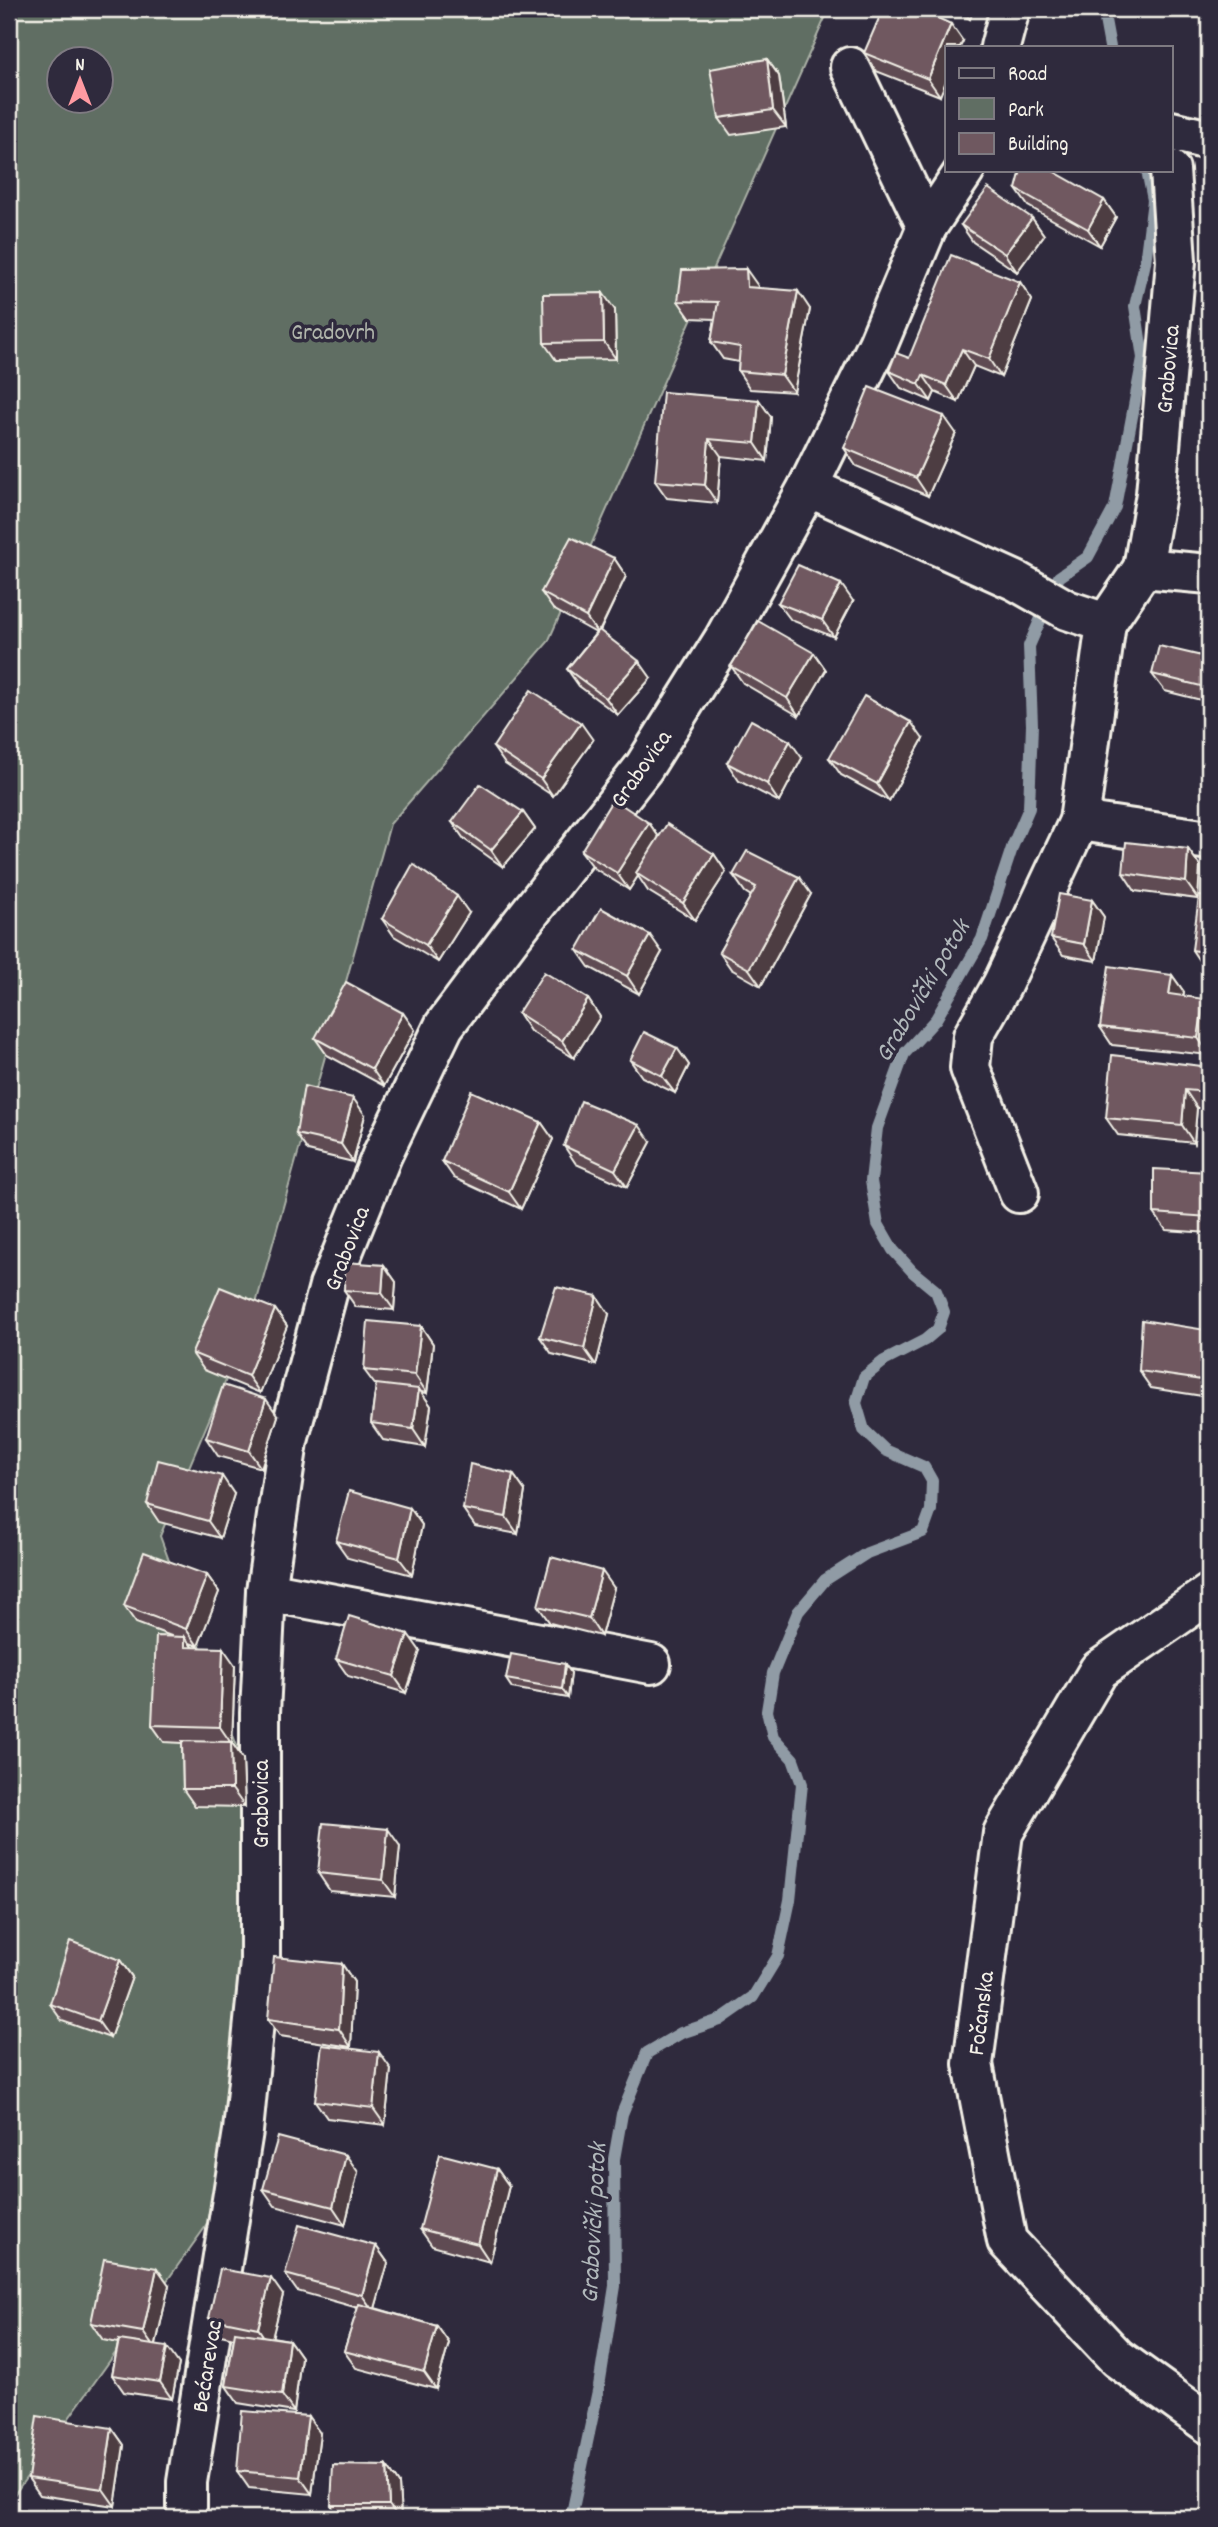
<svg xmlns="http://www.w3.org/2000/svg" width="1218" height="2527" font-family="Dekko,sans-serif">
<rect width="100%" height="100%" fill="#2f2a3d"/>
<filter id="ink" filterUnits="userSpaceOnUse"><feTurbulence type="fractalNoise" baseFrequency=".0143" numOctaves="2"/><feDisplacementMap in="SourceGraphic" scale="14" xChannelSelector="R" yChannelSelector="G"/><feConvolveMatrix kernelMatrix="1 2 1 2 8 2 1 2 1" color-interpolation-filters="sRGB"/></filter>
<g filter="url(#ink)">
<!-- green -->
<path fill="#606e63" stroke="#aab0a6" stroke-width="2" fill-rule="evenodd" d="M9,9H829L548,642L390,824L252,1318L160,1536L267,1828L241,2177L9,2502ZM60,60H102V102H60Z"/>
<g fill="none" stroke-linecap="round" stroke-linejoin="round">
<!-- stream -->
<g stroke="#909ba5" stroke-width="12">
<polyline points="1103,9 1110,47"/>
<polyline points="571,2518 599,2386 615,2286 614,2159 622,2114 647,2053 681,2033 720,2020 753,1997 778,1956 790,1900 802,1784 793,1759 773,1737 767,1711 773,1673 798,1612 825,1580 867,1553 923,1532 931,1510 932,1481 924,1467 885,1450 864,1430 856,1403 864,1377 884,1361 925,1340 938,1329 944,1312 936,1291 913,1272 893,1250 878,1224 871,1181 877,1128 904,1054 936,1019 982,939 1013,845 1029,808 1032,725 1029,646 1059,577 1088,557 1115,507 1143,358 1135,306 1145,263 1153,200 1147,170"/>
</g>
<defs>
<g id="minor">
<polyline points="1000,47 1010,9"/>
<polyline points="850,67 927,227"/>
<polyline points="1171,131 1209,140"/>
<polyline points="808,487 1016,581 1067,610 1106,623 1079,821 1002,985 973,1036 970,1068 1019,1193"/>
<polyline points="1143,568 1156,494 1176,261 1170,170"/>
<polyline points="1106,623 1143,568 1209,574"/>
<polyline points="1079,821 1209,840"/>
<polyline points="266,1591 651,1664"/>
<polyline points="1209,1594 1099,1670 1003,1833 973,2064 1007,2241 1117,2358 1209,2424"/>
<polyline points="187,2518 187,2482 243,2131 260,1962 260,1713 266,1591 288,1441 329,1286 382,1155 444,1026 513,934 644,767 724,639 808,487 878,344 927,227 965,170"/>
</g>
</defs>
<!-- minor casing -->
<use href="#minor" stroke="#f4f1e8" stroke-width="44"/>
<!-- minor -->
<use href="#minor" stroke="#2f2a3d" stroke-width="38"/>
</g>
<!-- wall -->
<g fill="#5f4c53" stroke="#f4f1e8" stroke-width="2">
<polygon points="948,9 974,9 970,19"/>
<polygon points="963,41 960,47 947,47 940,96 876,71 864,53"/>
<polygon points="767,59 779,76 786,127 731,135 719,118"/>
<polygon points="1016,189 1104,200 1116,217 1100,246 1028,206"/>
<polygon points="1032,218 1044,235 1017,272 973,242 961,225"/>
<polygon points="1020,282 1032,300 1001,377 974,366 958,402 935,392 931,401 901,388 889,371 909,358"/>
<polygon points="758,286 758,288 810,309 794,392 750,389 738,371 739,362 723,359 711,342 715,319 690,318 678,301"/>
<polygon points="615,310 616,359 556,360 544,343"/>
<polygon points="759,400 771,417 767,461 721,456 717,503 667,498 655,481"/>
<polygon points="956,433 928,496 856,466 844,448"/>
<polygon points="614,558 626,576 600,631 651,678 618,715 579,686 567,669 596,633 553,609 541,592"/>
<polygon points="853,601 834,637 791,620 778,603"/>
<polygon points="1209,644 1209,702 1165,691 1152,674 1206,657"/>
<polygon points="814,653 826,670 799,716 743,683 731,666"/>
<polygon points="923,739 889,801 841,775 829,758"/>
<polygon points="593,740 553,796 505,764 493,747"/>
<polygon points="802,758 779,802 739,781 727,763"/>
<polygon points="523,812 535,829 503,867 464,839 452,822"/>
<polygon points="649,823 659,837 714,854 726,872 695,920 648,891 638,876 629,890 594,868 581,851"/>
<polygon points="1188,849 1200,866 1198,899 1135,891 1123,873"/>
<polygon points="733,875 811,894 761,986 731,969 719,952 751,896 745,892"/>
<polygon points="1209,897 1209,968 1204,968 1192,950"/>
<polygon points="1092,900 1104,917 1096,961 1063,955 1051,938"/>
<polygon points="469,913 438,962 394,936 382,919"/>
<polygon points="577,950 662,952 639,994 589,967"/>
<polygon points="1172,975 1184,992 1183,996 1209,1006 1209,1055 1112,1045 1100,1027"/>
<polygon points="588,999 600,1017 574,1058 530,1031 518,1013"/>
<polygon points="403,1013 415,1030 384,1086 327,1055 315,1038"/>
<polygon points="677,1048 689,1065 675,1093 642,1077 630,1060"/>
<polygon points="1209,1067 1209,1108 1197,1108 1194,1143 1118,1135 1106,1118"/>
<polygon points="365,1115 353,1162 308,1151 296,1134"/>
<polygon points="541,1122 553,1139 521,1209 454,1178 442,1161"/>
<polygon points="651,1142 627,1187 576,1164 564,1146"/>
<polygon points="1209,1172 1209,1233 1166,1230 1154,1213"/>
<polygon points="384,1265 396,1282 394,1310 356,1307 344,1290"/>
<polygon points="275,1309 287,1326 260,1393 204,1370 192,1353"/>
<polygon points="609,1314 596,1365 552,1354 540,1337"/>
<polygon points="421,1326 433,1344 427,1393 421,1392 431,1406 425,1447 383,1440 371,1423 376,1386 364,1370"/>
<polygon points="1206,1330 1209,1335 1209,1397 1151,1388 1139,1371"/>
<polygon points="278,1416 261,1468 218,1456 206,1438"/>
<polygon points="513,1474 525,1491 518,1534 475,1526 463,1509"/>
<polygon points="234,1494 220,1538 159,1522 147,1504"/>
<polygon points="410,1508 422,1525 412,1575 348,1558 336,1541"/>
<polygon points="207,1575 219,1592 198,1646 190,1643 192,1647 235,1665 232,1743 243,1759 245,1807 195,1806 183,1789 182,1743 164,1742 152,1725 171,1636 136,1623 124,1606"/>
<polygon points="614,1588 601,1636 550,1623 538,1606"/>
<polygon points="420,1651 406,1693 348,1676 336,1659"/>
<polygon points="571,1673 568,1698 512,1688 506,1679"/>
<polygon points="400,1846 395,1897 330,1891 318,1873"/>
<polygon points="120,1960 132,1977 110,2038 62,2021 50,2004"/>
<polygon points="342,1964 354,1982 351,2047 280,2036 268,2019"/>
<polygon points="391,2069 385,2125 327,2118 315,2101"/>
<polygon points="497,2169 509,2186 490,2262 432,2246 420,2229"/>
<polygon points="358,2172 345,2225 275,2206 263,2189"/>
<polygon points="376,2246 388,2263 375,2308 437,2326 449,2343 436,2389 356,2368 344,2351 358,2308 297,2291 285,2274"/>
<polygon points="169,2285 156,2345 179,2364 172,2399 124,2392 112,2375 118,2343 103,2340 91,2323"/>
<polygon points="283,2295 272,2337 289,2340 301,2357 294,2412 238,2403 226,2386 234,2338 221,2335 209,2318"/>
<polygon points="112,2428 124,2445 115,2506 40,2495 28,2478"/>
<polygon points="320,2433 312,2494 249,2488 237,2471"/>
<polygon points="387,2466 399,2484 401,2518 340,2518 331,2505"/>
</g>
<!-- shaded-wall -->
<g fill="#4e3e43" stroke="#f4f1e8" stroke-width="2">
<polygon points="963,9 974,9 970,19"/>
<polygon points="951,24 963,41 960,47 947,47 947,79 940,96 928,79"/>
<polygon points="767,59 779,76 786,127 773,110"/>
<polygon points="1104,200 1116,217 1100,246 1088,229"/>
<polygon points="1032,218 1044,235 1017,272 1005,254"/>
<polygon points="746,269 758,286 759,304 747,287"/>
<polygon points="1020,282 1032,300 1001,377 989,359"/>
<polygon points="798,291 810,309 794,392 782,375"/>
<polygon points="603,293 615,310 616,359 604,342"/>
<polygon points="962,349 974,366 958,402 946,385"/>
<polygon points="923,375 935,392 931,401 919,384"/>
<polygon points="759,400 771,417 767,461 755,443"/>
<polygon points="944,416 956,433 928,496 916,478"/>
<polygon points="709,439 721,456 717,503 705,485"/>
<polygon points="614,558 626,576 598,634 586,617"/>
<polygon points="841,584 853,601 834,637 822,620"/>
<polygon points="814,653 826,670 799,716 787,698"/>
<polygon points="639,661 651,678 618,715 606,698"/>
<polygon points="911,722 923,739 889,801 877,784"/>
<polygon points="581,723 593,740 553,796 541,779"/>
<polygon points="790,741 802,758 779,802 767,784"/>
<polygon points="523,812 535,829 503,867 491,850"/>
<polygon points="649,823 661,840 636,873 638,876 629,890 617,873"/>
<polygon points="1188,849 1200,866 1198,899 1186,882"/>
<polygon points="714,854 726,872 695,920 683,903"/>
<polygon points="799,877 811,894 761,986 749,969"/>
<polygon points="457,896 469,913 438,962 426,945"/>
<polygon points="1092,900 1104,917 1096,961 1084,944"/>
<polygon points="650,935 662,952 639,994 627,976"/>
<polygon points="1172,975 1184,992 1181,1011 1169,994"/>
<polygon points="588,999 600,1017 574,1058 562,1041"/>
<polygon points="1204,999 1209,1006 1209,1053 1198,1038"/>
<polygon points="403,1013 415,1030 384,1086 372,1069"/>
<polygon points="677,1048 689,1065 675,1093 662,1076"/>
<polygon points="1185,1090 1197,1108 1194,1143 1182,1125"/>
<polygon points="353,1098 365,1115 353,1162 341,1144"/>
<polygon points="541,1122 553,1139 521,1209 509,1192"/>
<polygon points="639,1125 651,1142 627,1187 615,1170"/>
<polygon points="384,1265 396,1282 394,1310 382,1293"/>
<polygon points="597,1296 609,1314 596,1365 584,1348"/>
<polygon points="275,1309 287,1326 260,1393 248,1376"/>
<polygon points="421,1326 433,1344 427,1393 415,1375"/>
<polygon points="1206,1330 1209,1335 1209,1391 1202,1380"/>
<polygon points="419,1389 431,1406 425,1447 413,1429"/>
<polygon points="266,1399 278,1416 261,1468 249,1451"/>
<polygon points="513,1474 525,1491 518,1534 506,1517"/>
<polygon points="222,1476 234,1494 220,1538 208,1521"/>
<polygon points="410,1508 422,1525 412,1575 399,1558"/>
<polygon points="602,1571 614,1588 601,1636 589,1618"/>
<polygon points="207,1575 219,1592 198,1646 186,1629"/>
<polygon points="408,1634 420,1651 406,1693 394,1676"/>
<polygon points="185,1637 197,1654 185,1647"/>
<polygon points="223,1648 235,1665 232,1743 243,1759 245,1807 232,1789 231,1743 220,1727"/>
<polygon points="565,1664 571,1673 568,1698 562,1689"/>
<polygon points="388,1829 400,1846 395,1897 383,1880"/>
<polygon points="120,1960 132,1977 110,2038 98,2021"/>
<polygon points="342,1964 354,1982 351,2047 339,2029"/>
<polygon points="379,2052 391,2069 385,2125 373,2108"/>
<polygon points="346,2155 358,2172 345,2225 333,2207"/>
<polygon points="497,2169 509,2186 490,2262 478,2244"/>
<polygon points="376,2246 388,2263 374,2312 362,2295"/>
<polygon points="157,2268 169,2285 155,2349 143,2332"/>
<polygon points="271,2278 283,2295 270,2346 258,2328"/>
<polygon points="437,2326 449,2343 436,2389 424,2372"/>
<polygon points="289,2340 301,2357 294,2412 282,2395"/>
<polygon points="167,2347 179,2364 172,2399 160,2382"/>
<polygon points="308,2416 320,2433 312,2494 300,2477"/>
<polygon points="112,2428 124,2445 115,2506 103,2489"/>
<polygon points="387,2466 399,2484 401,2518 399,2518 389,2505"/>
</g>
<!-- building -->
<g fill="#6f5860" stroke="#f4f1e8" stroke-width="2">
<polygon points="883,9 918,9 951,24 928,79 864,53"/>
<polygon points="767,59 773,110 719,118 710,69"/>
<polygon points="1021,170 1051,170 1104,200 1088,229 1016,189"/>
<polygon points="988,188 1032,218 1005,254 961,225"/>
<polygon points="951,255 1020,282 989,359 962,349 946,385 923,375 919,384 889,371 896,353 909,358"/>
<polygon points="746,269 747,287 798,291 782,375 738,371 740,347 711,342 718,302 678,301 682,270"/>
<polygon points="603,293 604,342 544,343 543,294"/>
<polygon points="869,387 944,416 916,478 844,448"/>
<polygon points="663,392 759,400 755,443 709,439 705,485 655,481"/>
<polygon points="571,537 614,558 586,617 541,592"/>
<polygon points="798,565 841,584 822,620 778,603"/>
<polygon points="758,621 814,653 787,698 731,666"/>
<polygon points="599,630 639,661 606,698 567,669"/>
<polygon points="1209,644 1209,688 1152,674 1159,646 1206,657"/>
<polygon points="531,690 581,723 541,779 493,747"/>
<polygon points="864,696 911,722 877,784 829,758"/>
<polygon points="751,720 790,741 767,784 727,763"/>
<polygon points="480,784 523,812 491,850 452,822"/>
<polygon points="613,799 649,823 617,873 581,851"/>
<polygon points="667,824 714,854 683,903 636,873"/>
<polygon points="1126,842 1188,849 1186,882 1123,873"/>
<polygon points="747,851 799,877 749,969 719,952 756,887 733,875"/>
<polygon points="413,864 457,896 426,945 382,919"/>
<polygon points="1059,894 1092,900 1084,944 1051,938"/>
<polygon points="1199,896 1209,897 1209,953 1192,950"/>
<polygon points="601,908 650,935 627,976 577,950"/>
<polygon points="1109,966 1172,975 1169,994 1204,999 1198,1038 1100,1027"/>
<polygon points="544,972 588,999 562,1041 518,1013"/>
<polygon points="346,982 403,1013 372,1069 315,1038"/>
<polygon points="644,1032 677,1048 662,1076 630,1060"/>
<polygon points="1112,1055 1209,1067 1209,1092 1185,1090 1182,1125 1106,1118"/>
<polygon points="304,1086 353,1098 341,1144 296,1134"/>
<polygon points="471,1091 541,1122 509,1192 442,1161"/>
<polygon points="581,1101 639,1125 615,1170 564,1146"/>
<polygon points="1154,1169 1209,1172 1209,1217 1154,1213"/>
<polygon points="345,1262 384,1265 382,1293 344,1290"/>
<polygon points="220,1287 275,1309 248,1376 192,1353"/>
<polygon points="556,1287 597,1296 584,1348 540,1337"/>
<polygon points="1142,1320 1206,1330 1202,1380 1139,1371"/>
<polygon points="368,1321 421,1326 415,1375 364,1370"/>
<polygon points="376,1384 419,1389 413,1429 371,1423"/>
<polygon points="223,1385 266,1399 249,1451 206,1438"/>
<polygon points="158,1460 222,1476 208,1521 147,1504"/>
<polygon points="470,1464 513,1474 506,1517 463,1509"/>
<polygon points="349,1491 410,1508 399,1558 336,1541"/>
<polygon points="144,1552 207,1575 186,1629 124,1606"/>
<polygon points="551,1557 602,1571 589,1618 538,1606"/>
<polygon points="349,1616 408,1634 394,1676 336,1659"/>
<polygon points="156,1636 185,1637 185,1647 223,1648 220,1727 152,1725"/>
<polygon points="511,1654 565,1664 562,1689 506,1679"/>
<polygon points="182,1741 231,1742 232,1789 183,1789"/>
<polygon points="323,1823 388,1829 383,1880 318,1873"/>
<polygon points="70,1941 120,1960 98,2021 50,2004"/>
<polygon points="274,1957 342,1964 339,2029 268,2019"/>
<polygon points="322,2045 379,2052 373,2108 315,2101"/>
<polygon points="278,2137 346,2155 333,2207 263,2189"/>
<polygon points="440,2154 497,2169 478,2244 420,2229"/>
<polygon points="299,2225 376,2246 362,2295 285,2274"/>
<polygon points="104,2259 157,2268 143,2332 91,2323"/>
<polygon points="220,2269 271,2278 258,2328 209,2318"/>
<polygon points="359,2304 437,2326 424,2372 344,2351"/>
<polygon points="235,2332 289,2340 282,2395 226,2386"/>
<polygon points="119,2340 167,2347 160,2382 112,2375"/>
<polygon points="242,2411 308,2416 300,2477 237,2471"/>
<polygon points="37,2416 112,2428 103,2489 28,2478"/>
<polygon points="333,2465 387,2466 389,2505 331,2505"/>
<polygon points="72,2515 131,2517 131,2518 72,2518"/>
</g>
</g>
<g text-anchor="middle" stroke-width="7" stroke-linejoin="round" paint-order="stroke">
<!-- park labels -->
<g font-size="24" fill="#b1b6ac" stroke="#2f2a3d">
<text x="333" y="339">Gradovrh</text>
</g>
<!-- street labels -->
<g font-size="24" fill="#f4f1e8" stroke="#2f2a3d">
<text transform="translate(1167 369) rotate(-85)" y="8">Grabovica</text>
<text transform="translate(640 768) rotate(-55)" y="8">Grabovica</text>
<text transform="translate(346 1248) rotate(-69)" y="8">Grabovica</text>
<text transform="translate(260 1804) rotate(-90)" y="8">Grabovica</text>
<text transform="translate(980 2013) rotate(-83)" y="8">Fočanska</text>
<text transform="translate(206 2366) rotate(-81)" y="8">Bećarevac</text>
</g>
<!-- water labels -->
<g font-size="26" font-style="italic" fill="#b1b8bb" stroke="#2f2a3d">
<text transform="translate(921 990) rotate(-59)" y="9">Grabovički potok</text>
<text transform="translate(592 2223) rotate(-87)" y="9">Grabovički potok</text>
</g>
</g>
<!-- margin -->
<rect width="1218" height="2527" fill="none" stroke="#2f2a3d" stroke-width="35"/>
<rect x="18" y="18" width="1183" height="2492" fill="none" stroke="#f4f1e8" stroke-width="2.5" filter="url(#ink)"/>
<!-- legend -->
<rect x="945" y="46" width="228" height="126" fill="#2f2a3d" stroke="#7e7a81" stroke-width="2"/>
<rect x="959" y="68" width="35" height="10" fill="#2f2a3d" stroke="#7e7a81" stroke-width="2"/>
<text x="1008" y="80" font-size="21" fill="#f4f1e8">Road</text>
<rect x="959" y="98" width="35" height="21" fill="#606e63" stroke="#7e7a81" stroke-width="2"/>
<text x="1008" y="116" font-size="21" fill="#f4f1e8">Park</text>
<rect x="959" y="133" width="35" height="21" fill="#6f5860" stroke="#7e7a81" stroke-width="2"/>
<text x="1008" y="150" font-size="21" fill="#f4f1e8">Building</text>
<!-- north arrow -->
<g transform="translate(80 80)"><circle r="33" fill="#2f2a3d" stroke="#7e7a81" stroke-width="2"/>
<path d="M0-5L12 26L0 18L-12 26Z" fill="#ff9aa2"/>
<text y="-10" font-size="19" font-weight="bold" text-anchor="middle" fill="#f4f1e8">N</text>
</g>
</svg>
